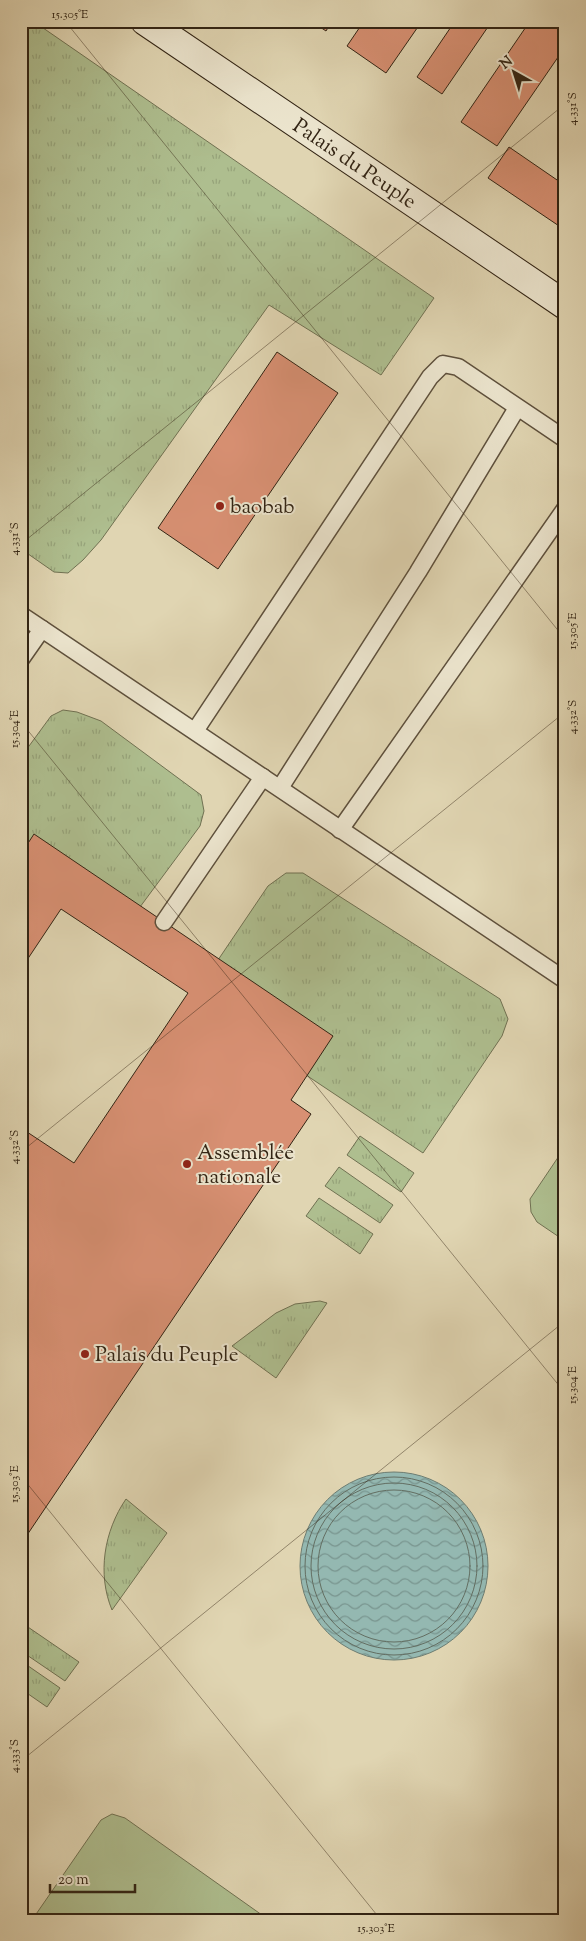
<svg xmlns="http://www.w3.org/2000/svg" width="586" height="1941" font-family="'Sorts Mill Goudy',serif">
<defs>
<pattern id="grass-tufts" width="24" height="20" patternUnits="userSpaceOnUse" patternTransform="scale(1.25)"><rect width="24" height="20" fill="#aebe8f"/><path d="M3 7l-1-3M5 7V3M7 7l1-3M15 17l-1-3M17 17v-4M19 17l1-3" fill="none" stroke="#96a37a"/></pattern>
<pattern id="water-waves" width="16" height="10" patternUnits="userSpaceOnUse" patternTransform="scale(1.25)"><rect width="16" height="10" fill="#94b8b1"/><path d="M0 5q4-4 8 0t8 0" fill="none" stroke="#79958f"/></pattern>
</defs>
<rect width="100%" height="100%" fill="#e0d5b2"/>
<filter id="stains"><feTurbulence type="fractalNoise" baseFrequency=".004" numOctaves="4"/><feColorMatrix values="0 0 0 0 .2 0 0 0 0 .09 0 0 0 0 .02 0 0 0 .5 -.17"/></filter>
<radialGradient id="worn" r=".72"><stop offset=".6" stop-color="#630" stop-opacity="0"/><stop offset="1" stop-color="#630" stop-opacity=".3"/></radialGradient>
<!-- grass -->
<g fill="url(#grass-tufts)" stroke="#707152">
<polygon points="21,21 33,21 434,298 381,375 269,305 101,540 83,560 68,573 54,572 21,549"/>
<polygon points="63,710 77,712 101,721 201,795 204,811 200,826 140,907 21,854 21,757 51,716"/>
<polygon points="286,873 303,873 500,999 508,1019 502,1036 423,1153 306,1075 218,960 268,886"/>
<polygon points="360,1136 414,1173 401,1192 347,1155"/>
<polygon points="339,1167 393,1205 380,1223 325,1186"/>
<polygon points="319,1198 373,1234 360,1254 306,1216"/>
<polygon points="320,1301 327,1303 276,1378 232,1346 276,1313 295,1304"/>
<path d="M126,1499L167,1533L112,1610C97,1574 104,1531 126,1499Z"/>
<polygon points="25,1625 79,1662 65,1681 21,1651 21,1630"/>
<polygon points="21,1661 60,1688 47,1707 21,1689"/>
</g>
<!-- park -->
<g fill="#aebe8f" stroke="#707152">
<polygon points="565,1147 565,1241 537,1222 531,1212 530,1199"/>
<polygon points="112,1814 125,1818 269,1920 32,1920 101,1820"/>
</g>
<!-- water -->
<circle fill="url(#water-waves)" stroke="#6d7d72" cx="394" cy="1566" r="94"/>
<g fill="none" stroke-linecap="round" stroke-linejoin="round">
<!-- shore -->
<g stroke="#636e62" stroke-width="1">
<circle cx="394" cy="1566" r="89"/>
<circle cx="394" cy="1566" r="83"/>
<circle cx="394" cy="1566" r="76"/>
</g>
</g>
<!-- building -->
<g fill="#d89073" stroke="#322414">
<polygon points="311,21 332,21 326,31"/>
<polygon points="364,21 422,21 386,73 347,46"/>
<polygon points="455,21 492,21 442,94 417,77"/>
<polygon points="530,21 565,21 565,47 497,146 461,122"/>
<polygon points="509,147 560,182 565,176 565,230 488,178"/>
<polygon points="277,352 338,393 218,569 158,528"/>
<polygon points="34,834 333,1036 291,1100 311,1114 21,1544 21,1128 74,1163 188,993 61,909 21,969 21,854"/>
</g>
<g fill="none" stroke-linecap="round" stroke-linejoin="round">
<defs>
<g id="lane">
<polyline points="21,615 42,629"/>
<polyline points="21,659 42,629 565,980"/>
<polyline points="195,731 430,377 443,364 458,367 565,439"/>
<polyline points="280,788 418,572 517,408"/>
<polyline points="340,830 565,509"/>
<polyline points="164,922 263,777"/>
</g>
<polyline id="secondary" points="145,21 565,305"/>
</defs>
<!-- lane casing -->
<use href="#lane" stroke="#5e503c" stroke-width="19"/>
<!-- secondary casing -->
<use href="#secondary" stroke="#322414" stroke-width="30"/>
<!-- lane -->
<use href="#lane" stroke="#ebe4cd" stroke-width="16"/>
<!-- secondary -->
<use href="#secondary" stroke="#ebe4cd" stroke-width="28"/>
</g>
<!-- ticks -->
<path fill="none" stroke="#322414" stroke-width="1" stroke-opacity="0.45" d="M65,21L565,639M21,544L565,104M21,722L565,1393M21,1152L565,712M21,1476L381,1920M21,1761L565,1321"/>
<!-- markers -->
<g fill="#8f2418" stroke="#ebe4cd" stroke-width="2">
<circle cx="220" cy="506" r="5"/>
<circle cx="187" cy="1164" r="5"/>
<circle cx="85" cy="1354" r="5"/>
</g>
<g text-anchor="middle" stroke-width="4" stroke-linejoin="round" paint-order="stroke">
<!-- street labels -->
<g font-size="21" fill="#322414" stroke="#ebe4cd">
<text transform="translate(355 163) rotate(34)" y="7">Palais du Peuple</text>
</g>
<!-- poi labels -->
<g font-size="21" fill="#322414" stroke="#ebe4cd" text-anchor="start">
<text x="230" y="513">baobab</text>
<text x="197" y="1159">Assemblée<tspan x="197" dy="24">nationale</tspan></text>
<text x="95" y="1361">Palais du Peuple</text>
</g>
</g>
<!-- margin -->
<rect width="586" height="1941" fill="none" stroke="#e0d5b2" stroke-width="55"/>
<!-- north arrow -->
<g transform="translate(514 72) rotate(321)" stroke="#ebe4cd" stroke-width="4" paint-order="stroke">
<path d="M0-4L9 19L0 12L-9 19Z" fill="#322414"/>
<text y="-8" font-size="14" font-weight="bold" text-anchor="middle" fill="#322414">N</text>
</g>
<!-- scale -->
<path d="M50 1884v8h85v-8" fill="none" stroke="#322414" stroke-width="2.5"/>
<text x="58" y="1884" font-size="15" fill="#322414" stroke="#ebe4cd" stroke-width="4" paint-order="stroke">20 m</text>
<rect x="28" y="28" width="530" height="1886" fill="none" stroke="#322414" stroke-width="2"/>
<g font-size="12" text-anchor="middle" fill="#322414">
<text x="70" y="18">15.305°E</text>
<text transform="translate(572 109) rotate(-90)" y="4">4.331°S</text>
<text transform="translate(14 539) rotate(-90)" y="4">4.331°S</text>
<text transform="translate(572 631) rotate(-90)" y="4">15.305°E</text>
<text transform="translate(572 717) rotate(-90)" y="4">4.332°S</text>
<text transform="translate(14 729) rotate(-90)" y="4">15.304°E</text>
<text transform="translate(14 1147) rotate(-90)" y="4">4.332°S</text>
<text transform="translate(572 1385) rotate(-90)" y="4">15.304°E</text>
<text transform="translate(14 1484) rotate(-90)" y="4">15.303°E</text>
<text transform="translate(14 1756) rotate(-90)" y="4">4.333°S</text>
<text x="376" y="1932">15.303°E</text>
</g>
<rect width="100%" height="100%" filter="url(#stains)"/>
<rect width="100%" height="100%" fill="url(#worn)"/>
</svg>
